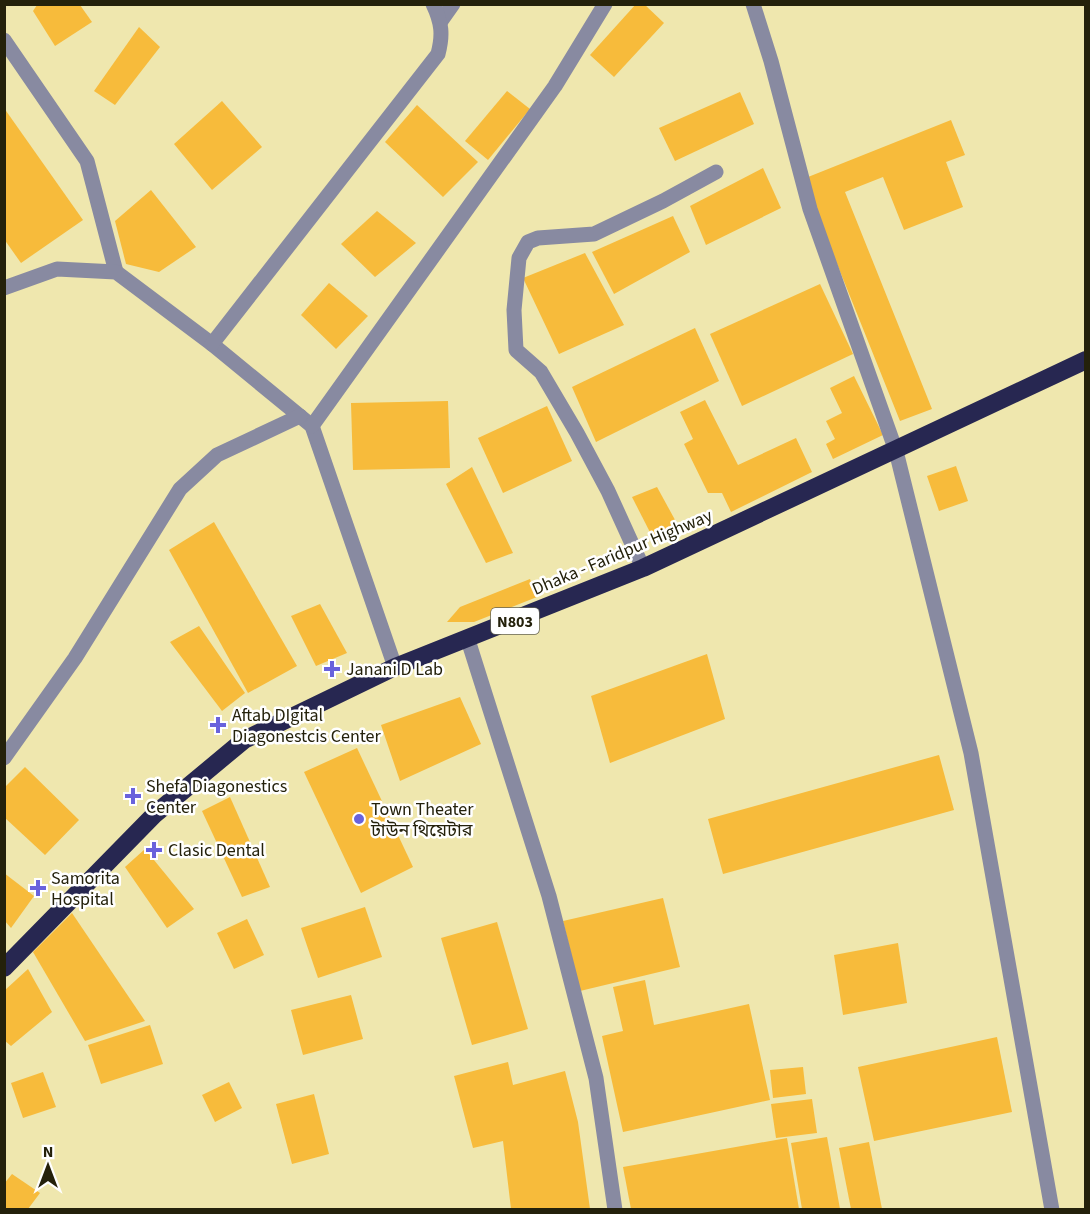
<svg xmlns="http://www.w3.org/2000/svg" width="1090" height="1214" font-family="'Source Sans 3','Noto Sans Bengali',sans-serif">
<rect width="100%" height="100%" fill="#efe7ae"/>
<!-- building -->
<g fill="#f7bb3b">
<polygon points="636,4 644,4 664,23 614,77 590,55"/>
<polygon points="37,5 80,5 92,22 55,46 33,11"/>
<polygon points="139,27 160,47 115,105 94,91"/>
<polygon points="507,91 530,109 488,160 465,141"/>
<polygon points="740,92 754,124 675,161 659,128"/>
<polygon points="222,101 262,147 212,190 174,144"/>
<polygon points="417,105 478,162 443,197 385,142"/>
<polygon points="4,108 83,220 21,263 4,239"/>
<polygon points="951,120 965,155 946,162 963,207 904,230 883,177 845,192 932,409 900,421 803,179"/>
<polygon points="763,168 781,208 706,245 690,206"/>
<polygon points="151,190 196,247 159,272 126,264 115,221"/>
<polygon points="377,211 416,243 375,277 341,244"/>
<polygon points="673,216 690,252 614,294 592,252"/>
<polygon points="585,253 624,325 559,354 523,278"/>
<polygon points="329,283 368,316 336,349 301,315"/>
<polygon points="820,284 853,354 742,406 710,334"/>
<polygon points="695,328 719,381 596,442 572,387"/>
<polygon points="854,376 883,435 833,459 826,444 835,439 826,421 842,413 830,388"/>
<polygon points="705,400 738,465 796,438 812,472 731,512 722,493 708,493 684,444 693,439 680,412"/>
<polygon points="448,401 450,468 353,470 351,403"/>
<polygon points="547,406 572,461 503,493 478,438"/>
<polygon points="956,466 968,501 939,511 927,476"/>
<polygon points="472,467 513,553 486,563 446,484"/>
<polygon points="657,487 680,529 655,542 632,497"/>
<polygon points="214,522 297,666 248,693 169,550"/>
<polygon points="530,579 537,597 474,622 447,622 460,607"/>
<polygon points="320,604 347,653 316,666 291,616"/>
<polygon points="199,626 245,693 222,711 170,642"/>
<polygon points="707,654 725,719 610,763 591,696"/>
<polygon points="460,697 481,744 400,781 381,725"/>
<polygon points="357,748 413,867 361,893 304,772"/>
<polygon points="939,755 954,810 723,874 708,819"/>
<polygon points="25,767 79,820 45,855 4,817 4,788"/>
<polygon points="230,797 270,887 242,897 202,811"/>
<polygon points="145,849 194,909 167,928 125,867"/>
<polygon points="4,873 34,896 11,928 4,920"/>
<polygon points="663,898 680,967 580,991 563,921"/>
<polygon points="365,907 382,957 318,978 301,928"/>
<polygon points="72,913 145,1021 85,1041 33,952"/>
<polygon points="247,919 264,955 234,969 217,933"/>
<polygon points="497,922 528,1029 472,1045 441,938"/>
<polygon points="898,943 907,1003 843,1015 834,955"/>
<polygon points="28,969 52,1012 11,1046 4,1040 4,991"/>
<polygon points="645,980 654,1025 749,1004 770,1100 623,1132 602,1036 623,1031 613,987"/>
<polygon points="351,995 363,1039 303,1055 291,1010"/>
<polygon points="150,1025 163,1064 101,1084 88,1045"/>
<polygon points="997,1037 1012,1112 874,1141 858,1067"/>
<polygon points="508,1062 513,1085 565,1071 578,1122 590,1209 511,1209 503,1141 473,1148 454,1076"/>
<polygon points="803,1067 806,1094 773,1098 770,1070"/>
<polygon points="43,1072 56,1107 23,1118 11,1083"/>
<polygon points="229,1082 242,1108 215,1122 202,1095"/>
<polygon points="314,1094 329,1154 292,1164 276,1104"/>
<polygon points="812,1099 817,1133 776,1138 771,1104"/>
<polygon points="827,1137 840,1209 802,1209 791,1143"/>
<polygon points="787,1138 799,1209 631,1209 623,1167"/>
<polygon points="869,1142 882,1209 851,1209 839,1148"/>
<polygon points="12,1174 40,1193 28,1209 4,1209 4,1184"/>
</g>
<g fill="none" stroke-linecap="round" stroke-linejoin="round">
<!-- minor -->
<g stroke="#888aa1" stroke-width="15">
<polyline points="753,4 771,61 810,209 896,451 971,753 1052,1210"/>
<polyline points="441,21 453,4"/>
<polyline points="4,40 87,161 116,272"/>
<polyline points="4,288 57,269 116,272 212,344 312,426 395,667"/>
<path d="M212,344L438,54C443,35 442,23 433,4"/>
<polyline points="312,426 555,86 605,4"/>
<polyline points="643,568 608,491 577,433 541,372 516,350 514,310 519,258 528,242 538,238 594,234 663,201 716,172"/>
<polyline points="468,640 549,896 596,1078 615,1210"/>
<polyline points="4,758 75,658 180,489 217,455 300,416"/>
</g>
<!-- highway -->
<polyline stroke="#272751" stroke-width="18" points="4,968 155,814 244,740 395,667 643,568 1086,360"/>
</g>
<!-- markers -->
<g fill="#6962dc" stroke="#fff" stroke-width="2">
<path d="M329 660h6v6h6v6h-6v6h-6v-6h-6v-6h6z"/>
<path d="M215 716h6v6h6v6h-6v6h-6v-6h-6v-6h6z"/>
<path d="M130 787h6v6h6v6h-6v6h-6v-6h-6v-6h6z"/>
<circle cx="359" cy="819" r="6"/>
<path d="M151 841h6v6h6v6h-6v6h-6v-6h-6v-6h6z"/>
<path d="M35 879h6v6h6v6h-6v6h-6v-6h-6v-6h6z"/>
</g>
<g text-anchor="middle" stroke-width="5" stroke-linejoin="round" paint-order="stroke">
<!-- shield labels -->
<rect fill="#fff" stroke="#666454" stroke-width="1.5" x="491" y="608" width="48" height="26" rx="4.5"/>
<g font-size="16" font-weight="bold" fill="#24210b">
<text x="515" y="627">N803</text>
</g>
<!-- street labels -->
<g font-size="18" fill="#24210b" stroke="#fff">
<text transform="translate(622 552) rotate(-23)" y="6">Dhaka - Faridpur Highway</text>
</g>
<!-- poi labels -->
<g font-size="18" fill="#24210b" stroke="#fff" text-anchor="start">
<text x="346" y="675">Janani D Lab</text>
<text x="232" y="721">Aftab DIgital<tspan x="232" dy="21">Diagonestcis Center</tspan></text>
<text x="146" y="792">Shefa Diagonestics<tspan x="146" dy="21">Center</tspan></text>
<text x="371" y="815">Town Theater<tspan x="371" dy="21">টাউন থিয়েটার</tspan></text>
<text x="168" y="856">Clasic Dental</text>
<text x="51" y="884">Samorita<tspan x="51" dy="21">Hospital</tspan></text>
</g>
</g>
<!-- border -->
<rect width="1090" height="1214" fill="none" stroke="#24210b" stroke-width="12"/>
<!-- north arrow -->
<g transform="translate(48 1166)" stroke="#ffffff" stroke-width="4.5" paint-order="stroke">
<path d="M0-4.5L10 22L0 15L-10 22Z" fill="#24210b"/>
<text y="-9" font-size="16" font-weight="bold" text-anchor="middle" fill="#24210b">N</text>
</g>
</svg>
